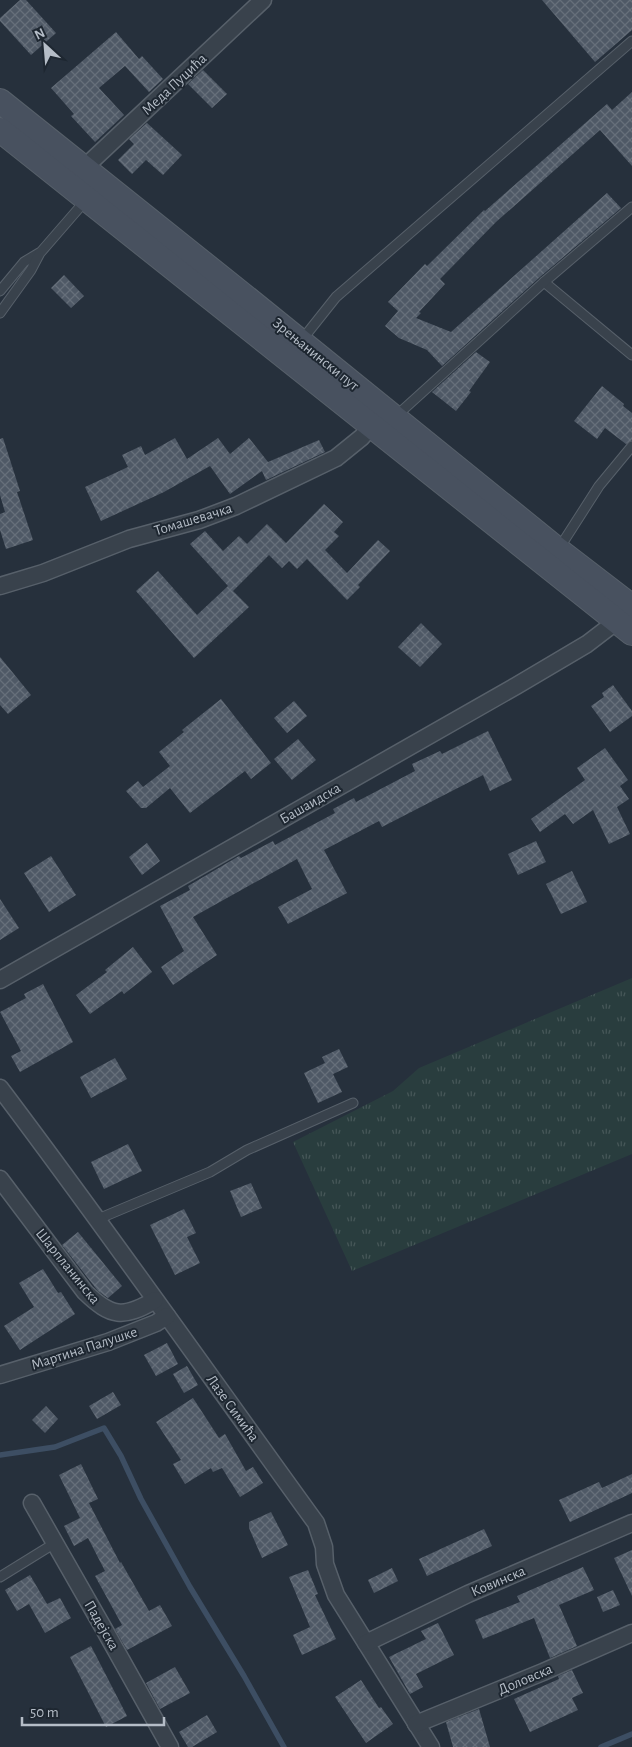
<svg xmlns="http://www.w3.org/2000/svg" width="632" height="1747" font-family="'Alegreya Sans',sans-serif">
<defs>
<pattern id="grass-tufts" width="24" height="20" patternUnits="userSpaceOnUse" patternTransform="scale(1.25)"><rect width="24" height="20" fill="#293d3e"/><path d="M3 7l-1-3M5 7V3M7 7l1-3M15 17l-1-3M17 17v-4M19 17l1-3" fill="none" stroke="#465758"/></pattern>
<pattern id="building-cross-hatch" width="8" height="8" patternUnits="userSpaceOnUse" patternTransform="scale(1.25)"><rect width="8" height="8" fill="#4f5966"/><path d="M0 0l8 8M0 8l8-8" fill="none" stroke="#666f7a"/></pattern>
</defs>
<rect width="100%" height="100%" fill="#26303c"/>
<!-- grass -->
<polygon fill="url(#grass-tufts)" points="632,978 632,1154 352,1271 293,1142 393,1091 419,1068"/>
<g fill="none" stroke-linecap="round" stroke-linejoin="round">
<!-- stream -->
<g stroke="#3d4e63" stroke-width="5.5">
<polyline points="0,1455 55,1447 104,1428 121,1456 141,1499 190,1587 244,1676 284,1747"/>
<polyline points="601,1747 632,1734"/>
</g>
</g>
<!-- building -->
<g fill="url(#building-cross-hatch)">
<polygon points="20,0 26,0 56,33 31,55 0,21 0,18"/>
<polygon points="542,0 632,0 632,30 595,62"/>
<polygon points="116,32 139,59 142,56 163,79 149,92 125,66 99,88 124,115 95,142 71,116 74,114 51,88"/>
<polygon points="203,70 227,94 212,108 188,84"/>
<polygon points="632,92 632,166 600,130 496,222 440,279 445,284 419,312 421,313 416,318 451,332 607,193 621,208 540,277 442,366 427,350 399,338 385,326 398,311 388,302 425,264 427,266 484,210 485,211 607,104 612,110"/>
<polygon points="147,123 182,155 163,175 146,160 132,174 118,160 134,144 129,139"/>
<polygon points="64,275 84,296 71,308 51,288"/>
<polygon points="476,352 490,362 469,391 471,392 456,411 432,392"/>
<polygon points="602,386 624,404 623,406 632,413 632,440 626,444 605,428 597,439 574,421"/>
<polygon points="3,438 20,491 17,492 33,540 6,549 0,530 0,514 5,512 0,495 0,439"/>
<polygon points="175,438 187,459 218,438 230,454 249,438 268,462 319,440 325,452 266,480 262,471 230,494 210,466 164,492 101,521 85,487 128,467 122,455 141,446 145,455"/>
<polygon points="324,504 343,522 334,532 339,536 325,550 347,573 378,540 390,551 358,585 360,587 347,600 307,559 297,569 289,561 282,568 269,555 233,591 249,607 194,658 136,591 158,571 197,615 228,586 190,544 205,531 223,551 239,536 247,544 267,524 286,543"/>
<polygon points="421,623 442,644 420,667 398,647"/>
<polygon points="0,657 31,695 8,714 0,705"/>
<polygon points="613,685 632,711 632,716 610,732 591,706 604,697 602,693"/>
<polygon points="221,699 271,763 251,779 245,771 190,813 170,788 146,808 141,808 126,791 138,781 143,787 170,766 159,752 184,732 182,730"/>
<polygon points="294,701 307,716 287,733 274,718"/>
<polygon points="488,731 512,780 490,791 483,775 382,827 379,821 324,850 347,893 288,924 278,907 312,889 297,859 193,917 217,955 173,985 161,967 184,951 160,906 190,890 188,886 239,856 241,858 273,841 275,845 335,813 333,809 354,798 356,802 415,771 412,764 440,751 442,754"/>
<polygon points="298,739 316,760 292,780 274,759"/>
<polygon points="605,748 628,780 620,786 629,799 617,807 630,834 609,844 593,810 573,824 565,814 540,832 531,819 585,780 577,768"/>
<polygon points="536,841 546,862 518,875 508,854"/>
<polygon points="147,843 160,861 142,875 129,857"/>
<polygon points="51,856 76,895 49,912 24,873"/>
<polygon points="572,871 587,902 561,914 546,884"/>
<polygon points="0,899 19,928 0,940"/>
<polygon points="133,947 152,972 124,994 122,991 90,1014 76,995 107,972 105,970"/>
<polygon points="43,984 73,1042 20,1072 11,1056 21,1051 0,1012 26,998 24,994"/>
<polygon points="339,1049 348,1067 333,1074 342,1092 318,1103 304,1073 325,1063 322,1057"/>
<polygon points="115,1058 127,1079 91,1098 80,1077"/>
<polygon points="128,1144 142,1171 104,1189 91,1162"/>
<polygon points="251,1183 262,1208 241,1217 230,1191"/>
<polygon points="184,1209 196,1233 187,1237 200,1263 175,1275 150,1225"/>
<polygon points="78,1232 122,1286 108,1298 98,1291 62,1245"/>
<polygon points="43,1269 58,1293 61,1292 75,1314 20,1350 4,1326 34,1307 19,1283"/>
<polygon points="167,1343 178,1364 156,1376 144,1355"/>
<polygon points="187,1366 198,1385 184,1393 173,1374"/>
<polygon points="113,1392 121,1405 97,1419 89,1406"/>
<polygon points="193,1398 219,1438 225,1434 246,1471 253,1467 263,1483 240,1497 222,1468 213,1472 211,1468 185,1484 173,1464 181,1460 156,1422"/>
<polygon points="46,1406 58,1419 45,1433 32,1420"/>
<polygon points="81,1464 98,1499 89,1503 120,1563 121,1562 149,1611 160,1605 172,1626 127,1650 115,1629 122,1625 95,1576 105,1571 88,1538 74,1546 64,1526 80,1518 59,1475"/>
<polygon points="632,1474 632,1493 570,1522 559,1500 599,1482 602,1488"/>
<polygon points="271,1512 288,1545 262,1558 249,1528 249,1522"/>
<polygon points="484,1529 492,1546 427,1576 419,1559"/>
<polygon points="632,1550 632,1596 614,1558"/>
<polygon points="583,1567 594,1590 559,1605 577,1646 550,1658 534,1618 483,1639 475,1620 520,1602 517,1596"/>
<polygon points="392,1568 398,1581 374,1593 368,1580"/>
<polygon points="308,1570 318,1594 315,1595 336,1639 302,1655 293,1635 310,1627 289,1577"/>
<polygon points="30,1575 47,1604 60,1598 71,1618 45,1633 29,1604 17,1611 5,1590"/>
<polygon points="613,1590 620,1605 603,1612 597,1597"/>
<polygon points="438,1623 454,1655 416,1674 423,1687 410,1694 389,1657 426,1639 421,1631"/>
<polygon points="91,1646 127,1716 106,1727 70,1657"/>
<polygon points="175,1667 190,1693 160,1709 146,1683"/>
<polygon points="572,1670 583,1693 572,1698 578,1710 530,1732 514,1699 559,1679 558,1676"/>
<polygon points="361,1680 379,1708 381,1707 393,1724 366,1743 335,1697"/>
<polygon points="479,1709 490,1747 453,1747 446,1722"/>
<polygon points="207,1715 217,1732 192,1747 188,1747 179,1732"/>
</g>
<g fill="none" stroke-linecap="round" stroke-linejoin="round">
<defs>
<g id="service">
<polyline points="544,282 632,355"/>
<polyline points="0,291 24,262 39,253"/>
<polyline points="0,313 31,270 40,253 86,200"/>
<polyline points="301,341 336,297 632,41"/>
<polyline points="395,417 544,282 632,207"/>
<polyline points="558,550 599,486 632,446"/>
<polyline points="98,1219 210,1172 247,1150 353,1103"/>
<polyline points="0,1577 55,1543"/>
</g>
<g id="minor">
<polyline points="84,168 263,0"/>
<polyline points="0,586 43,573 129,539 199,520 236,506 336,458 362,437 372,425"/>
<polyline points="0,980 516,686 587,644 617,621"/>
<path d="M0,1088C108,1231 211,1378 316,1523L324,1547L325,1564L336,1595L431,1747"/>
<path d="M0,1179L85,1292C111,1317 123,1319 155,1300"/>
<polyline points="0,1375 108,1342 156,1323 167,1316"/>
<polyline points="32,1503 104,1629 170,1747"/>
<polyline points="366,1643 468,1594 632,1523"/>
<polyline points="416,1724 543,1672 632,1633"/>
</g>
<g id="secondary">
<polyline points="0,101 249,300 558,550 632,607"/>
<polyline points="0,130 632,633"/>
</g>
</defs>
<!-- service casing -->
<use href="#service" stroke="#57606a" stroke-width="11"/>
<!-- minor casing -->
<use href="#minor" stroke="#57606a" stroke-width="19"/>
<!-- secondary casing -->
<use href="#secondary" stroke="#57606a" stroke-width="26"/>
<!-- service -->
<use href="#service" stroke="#39424c" stroke-width="9"/>
<!-- minor -->
<use href="#minor" stroke="#39424c" stroke-width="16"/>
<!-- secondary -->
<use href="#secondary" stroke="#48515f" stroke-width="24"/>
</g>
<g text-anchor="middle" stroke-width="4" stroke-linejoin="round" paint-order="stroke">
<!-- street labels -->
<g font-size="15" fill="#b5bdc7" stroke="#1e2731">
<text transform="translate(174 84) rotate(-43)" y="5">Меда Пуцића</text>
<text transform="translate(316 354) rotate(39)" y="5">Зрењанински пут</text>
<text transform="translate(193 519) rotate(-17)" y="5">Томашевачка</text>
<text transform="translate(310 803) rotate(-30)" y="5">Башаидска</text>
<text transform="translate(68 1266) rotate(51)" y="5">Шарпланинска</text>
<text transform="translate(84 1348) rotate(-18)" y="5">Мартина Палушке</text>
<text transform="translate(233 1408) rotate(54)" y="5">Лазе Симића</text>
<text transform="translate(498 1581) rotate(-23)" y="5">Ковинска</text>
<text transform="translate(102 1625) rotate(60)" y="5">Падејска</text>
<text transform="translate(525 1679) rotate(-23)" y="5">Доловска</text>
</g>
</g>
<!-- north arrow -->
<g transform="translate(45 45) rotate(334)" stroke="#1e2731" stroke-width="4" paint-order="stroke">
<path d="M0-4L9 19L0 12L-9 19Z" fill="#b5bdc7"/>
<text y="-8" font-size="14" font-weight="bold" text-anchor="middle" fill="#b5bdc7">N</text>
</g>
<!-- scale -->
<path d="M22 1717v8h142v-8" fill="none" stroke="#b5bdc7" stroke-width="2.5"/>
<text x="30" y="1717" font-size="15" fill="#b5bdc7" stroke="#1e2731" stroke-width="4" paint-order="stroke">50 m</text>
</svg>
